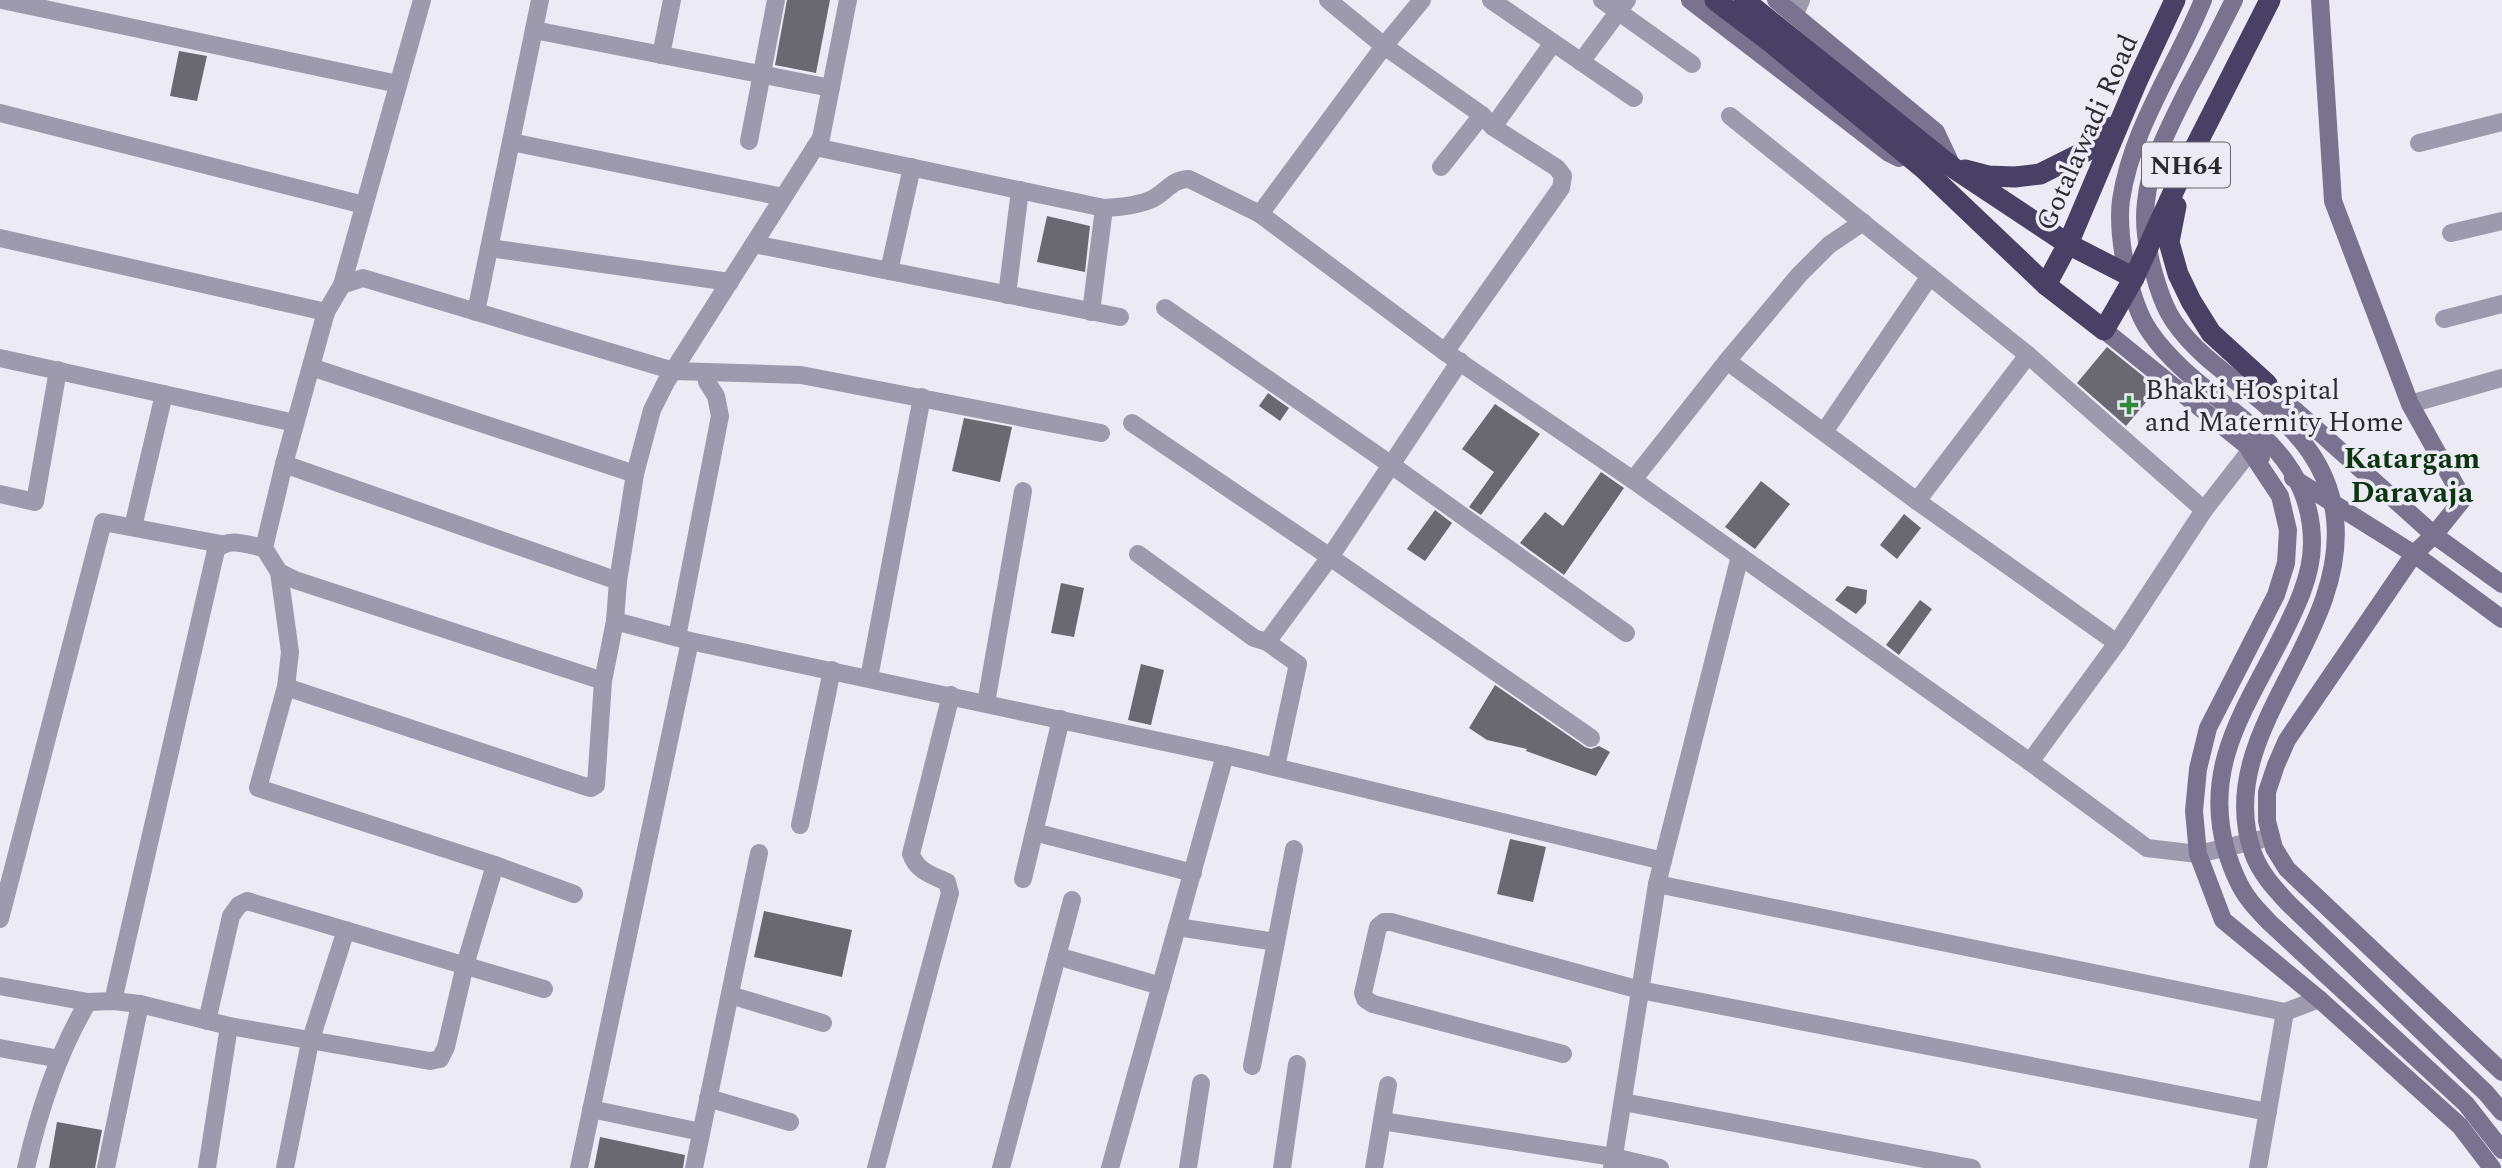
<svg xmlns="http://www.w3.org/2000/svg" width="2502" height="1168" font-family="Spectral,serif">
<rect width="100%" height="100%" fill="#eceaf5"/>
<!-- building -->
<g fill="#6a6871">
<polygon points="787,0 830,0 816,73 775,65"/>
<polygon points="179,51 207,56 197,101 170,96"/>
<polygon points="1047,216 1090,226 1085,272 1037,262"/>
<polygon points="2107,347 2158,388 2126,426 2077,383"/>
<polygon points="1268,393 1289,408 1280,421 1259,406"/>
<polygon points="1495,404 1540,434 1481,515 1469,507 1494,472 1462,449"/>
<polygon points="964,418 1012,427 1000,482 952,471"/>
<polygon points="1601,472 1624,488 1564,575 1520,543 1545,512 1563,526"/>
<polygon points="1761,481 1790,504 1755,549 1725,527"/>
<polygon points="1435,510 1452,523 1425,561 1407,549"/>
<polygon points="1904,514 1921,528 1897,559 1880,545"/>
<polygon points="1061,583 1084,588 1074,637 1051,633"/>
<polygon points="1847,586 1867,590 1866,603 1856,614 1835,600"/>
<polygon points="1920,600 1932,609 1899,655 1886,645"/>
<polygon points="1141,664 1164,670 1151,725 1128,720"/>
<polygon points="1495,685 1585,747 1591,749 1599,746 1610,752 1596,776 1526,751 1527,749 1487,740 1469,728"/>
<polygon points="1510,839 1546,847 1533,902 1497,894"/>
<polygon points="764,911 852,930 842,977 754,957"/>
<polygon points="57,1122 102,1130 95,1168 49,1168"/>
<polygon points="600,1137 685,1155 683,1168 594,1168"/>
</g>
<g fill="none" stroke-linecap="round" stroke-linejoin="round">
<!-- street -->
<g stroke="#9e9aae" stroke-width="18">
<polyline points="2,0 398,84"/>
<polyline points="1328,0 1384,46 1482,115 1493,127 1557,168 1563,176 1561,188 1445,352"/>
<polyline points="1422,0 1384,46 1260,214 1445,352 1633,480 2030,762 2147,848 2198,854 2271,837"/>
<polyline points="1491,0 1634,98"/>
<polyline points="1602,0 1692,64"/>
<polyline points="1795,14 1801,0"/>
<polyline points="534,30 831,88"/>
<polyline points="661,55 672,0"/>
<polyline points="1581,62 1627,0"/>
<polyline points="0,113 364,205"/>
<polyline points="1730,116 2028,355 2204,510"/>
<polyline points="1493,127 1553,43"/>
<polyline points="749,141 776,0"/>
<polyline points="511,142 783,197"/>
<polyline points="2419,143 2502,122"/>
<path d="M815,147L1104,208C1119,207 1135,206 1150,200C1165,194 1171,179 1189,179L1260,214"/>
<polyline points="1441,167 1482,115"/>
<polyline points="2451,233 2502,221"/>
<polyline points="0,238 326,312"/>
<polyline points="754,244 1120,317"/>
<polyline points="489,248 730,282"/>
<polyline points="889,271 912,167"/>
<polyline points="342,285 422,0"/>
<polyline points="1007,295 1020,190"/>
<polyline points="1165,308 1390,464 1626,633"/>
<polyline points="476,312 540,0"/>
<polyline points="1091,312 1104,208"/>
<polyline points="2444,319 2502,304"/>
<polyline points="0,358 295,423"/>
<polyline points="1727,361 1917,501 2117,643"/>
<polyline points="311,367 635,474"/>
<polyline points="2410,404 2502,378"/>
<polyline points="1132,423 1330,557 1591,738"/>
<polyline points="1824,432 1930,276"/>
<polyline points="284,464 618,581"/>
<polyline points="1633,480 1727,361 1799,275 1829,245 1863,222"/>
<polyline points="0,494 35,502 58,370"/>
<polyline points="1917,501 2028,355"/>
<polyline points="133,527 164,394"/>
<polyline points="1138,554 1254,638 1267,642 1330,557 1460,361"/>
<polyline points="279,572 290,652 286,687 258,788 495,865 574,894"/>
<polyline points="615,621 690,641 1225,755 1663,861"/>
<polyline points="677,637 720,416 716,396 707,382 705,372"/>
<polyline points="1267,642 1298,664 1276,767"/>
<polyline points="869,678 922,397"/>
<polyline points="603,681 295,580 279,572 264,548 284,464 326,312 342,285 363,278 674,371 801,375 1101,433"/>
<polyline points="286,687 584,786 591,788 596,785 603,681 615,621 618,581 635,474 652,410 666,382 821,138 848,0"/>
<polyline points="986,703 1023,491"/>
<polyline points="2030,762 2117,643 2204,510 2250,451"/>
<polyline points="800,825 832,670"/>
<polyline points="1034,832 1193,873"/>
<polyline points="1023,879 1061,719"/>
<polyline points="1657,884 2285,1012 2319,999"/>
<polyline points="0,919 103,522 221,544"/>
<polyline points="1177,927 1276,942"/>
<polyline points="1057,956 1161,986"/>
<polyline points="0,986 88,1002 113,1001 140,1004 229,1026 430,1061 440,1059 446,1047 465,965 495,865"/>
<polyline points="730,995 823,1023"/>
<path d="M113,1001L216,550C228,536 248,545 264,548"/>
<polyline points="207,1021 231,916 239,905 247,901 544,989"/>
<polyline points="0,1048 60,1059"/>
<polyline points="1563,1054 1373,1004 1365,999 1363,993 1378,927 1384,922 1391,922 1640,990 2268,1112"/>
<polyline points="1252,1066 1294,849"/>
<polyline points="708,1098 790,1122"/>
<polyline points="1623,1102 1972,1168"/>
<polyline points="591,1109 701,1132"/>
<polyline points="1382,1121 1614,1157 1660,1168"/>
<path d="M26,1168C39,1111 58,1052 88,1002"/>
<polyline points="106,1168 140,1004"/>
<polyline points="207,1168 229,1026"/>
<polyline points="285,1168 310,1042 346,930"/>
<polyline points="579,1168 690,641"/>
<polyline points="694,1168 759,853"/>
<path d="M876,1168L950,893L947,882C931,875 917,871 911,854L951,695"/>
<polyline points="1001,1168 1072,900"/>
<polyline points="1110,1168 1225,755"/>
<polyline points="1188,1168 1201,1083"/>
<polyline points="1282,1168 1297,1064"/>
<polyline points="1374,1168 1388,1085"/>
<polyline points="1612,1168 1657,884 1740,556"/>
<polyline points="2258,1168 2285,1012"/>
</g>
<!-- secondary -->
<g stroke="#797390" stroke-width="18">
<polyline points="1690,0 1889,153 1899,158"/>
<polyline points="1776,0 1936,132 1952,166"/>
<path d="M2203,0C2176,67 2132,127 2121,200C2118,224 2122,250 2127,273C2132,293 2138,315 2150,332C2202,408 2312,434 2312,543C2312,578 2294,612 2279,642C2243,712 2203,769 2226,850C2231,866 2238,885 2248,898C2254,907 2262,914 2269,922L2466,1104L2502,1150"/>
<path d="M2234,0C2219,30 2204,60 2188,89C2170,126 2150,161 2146,202C2143,225 2147,248 2153,270C2158,288 2164,308 2175,323C2197,355 2232,377 2261,401C2299,433 2329,466 2335,518C2348,640 2211,734 2253,853C2260,873 2275,889 2289,904L2486,1093L2502,1112"/>
<polyline points="2320,0 2333,201 2410,404 2463,499 2434,535 2414,554 2287,740 2276,765 2267,792 2267,821 2274,848 2287,869 2502,1072"/>
<polyline points="2104,330 2261,457"/>
<polyline points="2257,376 2434,535 2502,584"/>
<polyline points="2250,451 2280,496 2288,530 2286,563 2276,595 2208,728 2198,769 2194,811 2198,854 2223,920 2319,999 2460,1126 2492,1168"/>
<polyline points="2293,478 2414,554 2502,619"/>
</g>
<!-- highway -->
<g stroke="#494066" stroke-width="21">
<polyline points="1715,0 1768,40 1924,169 2046,285 2104,330 2134,278 2182,173 2270,0"/>
<polyline points="1744,0 1952,167 2068,244 2134,278"/>
<polyline points="1965,170 1988,176 2015,177 2040,174 2094,147 2112,127"/>
<polyline points="2176,206 2169,242 2178,274 2191,301 2211,333 2267,384"/>
<polyline points="2046,285 2068,244 2138,79 2175,0"/>
</g>
</g>
<!-- markers -->
<path fill="#318838" stroke="#eceaf5" stroke-width="2.5" d="M2125.5 394.5h7v7h7v7h-7v7h-7v-7h-7v-7h7z"/>
<g text-anchor="middle" stroke-width="7" stroke-linejoin="round" paint-order="stroke">
<!-- shield labels -->
<rect fill="#eceaf5" stroke="#65646a" stroke-width="2" x="2142" y="142.5" width="88" height="45" rx="5"/>
<g font-size="26" font-weight="bold" fill="#2b2a2e">
<text x="2186" y="174">NH64</text>
</g>
<!-- street labels -->
<g font-size="28" fill="#2b2a2e" stroke="#eceaf5">
<text transform="translate(2086 132) rotate(-66)" y="10">Gotalawadi Road</text>
</g>
<!-- poi labels -->
<g font-size="28" fill="#2b2a2e" stroke="#eceaf5" text-anchor="start">
<text x="2145" y="399">Bhakti Hospital<tspan x="2145" dy="32">and Maternity Home</tspan></text>
</g>
<!-- neighbourhood labels -->
<g font-size="30" font-weight="bold" fill="#0c3610" stroke="#eceaf5">
<text x="2412" y="468">Katargam<tspan x="2412" dy="34">Daravaja</tspan></text>
</g>
</g>
</svg>
